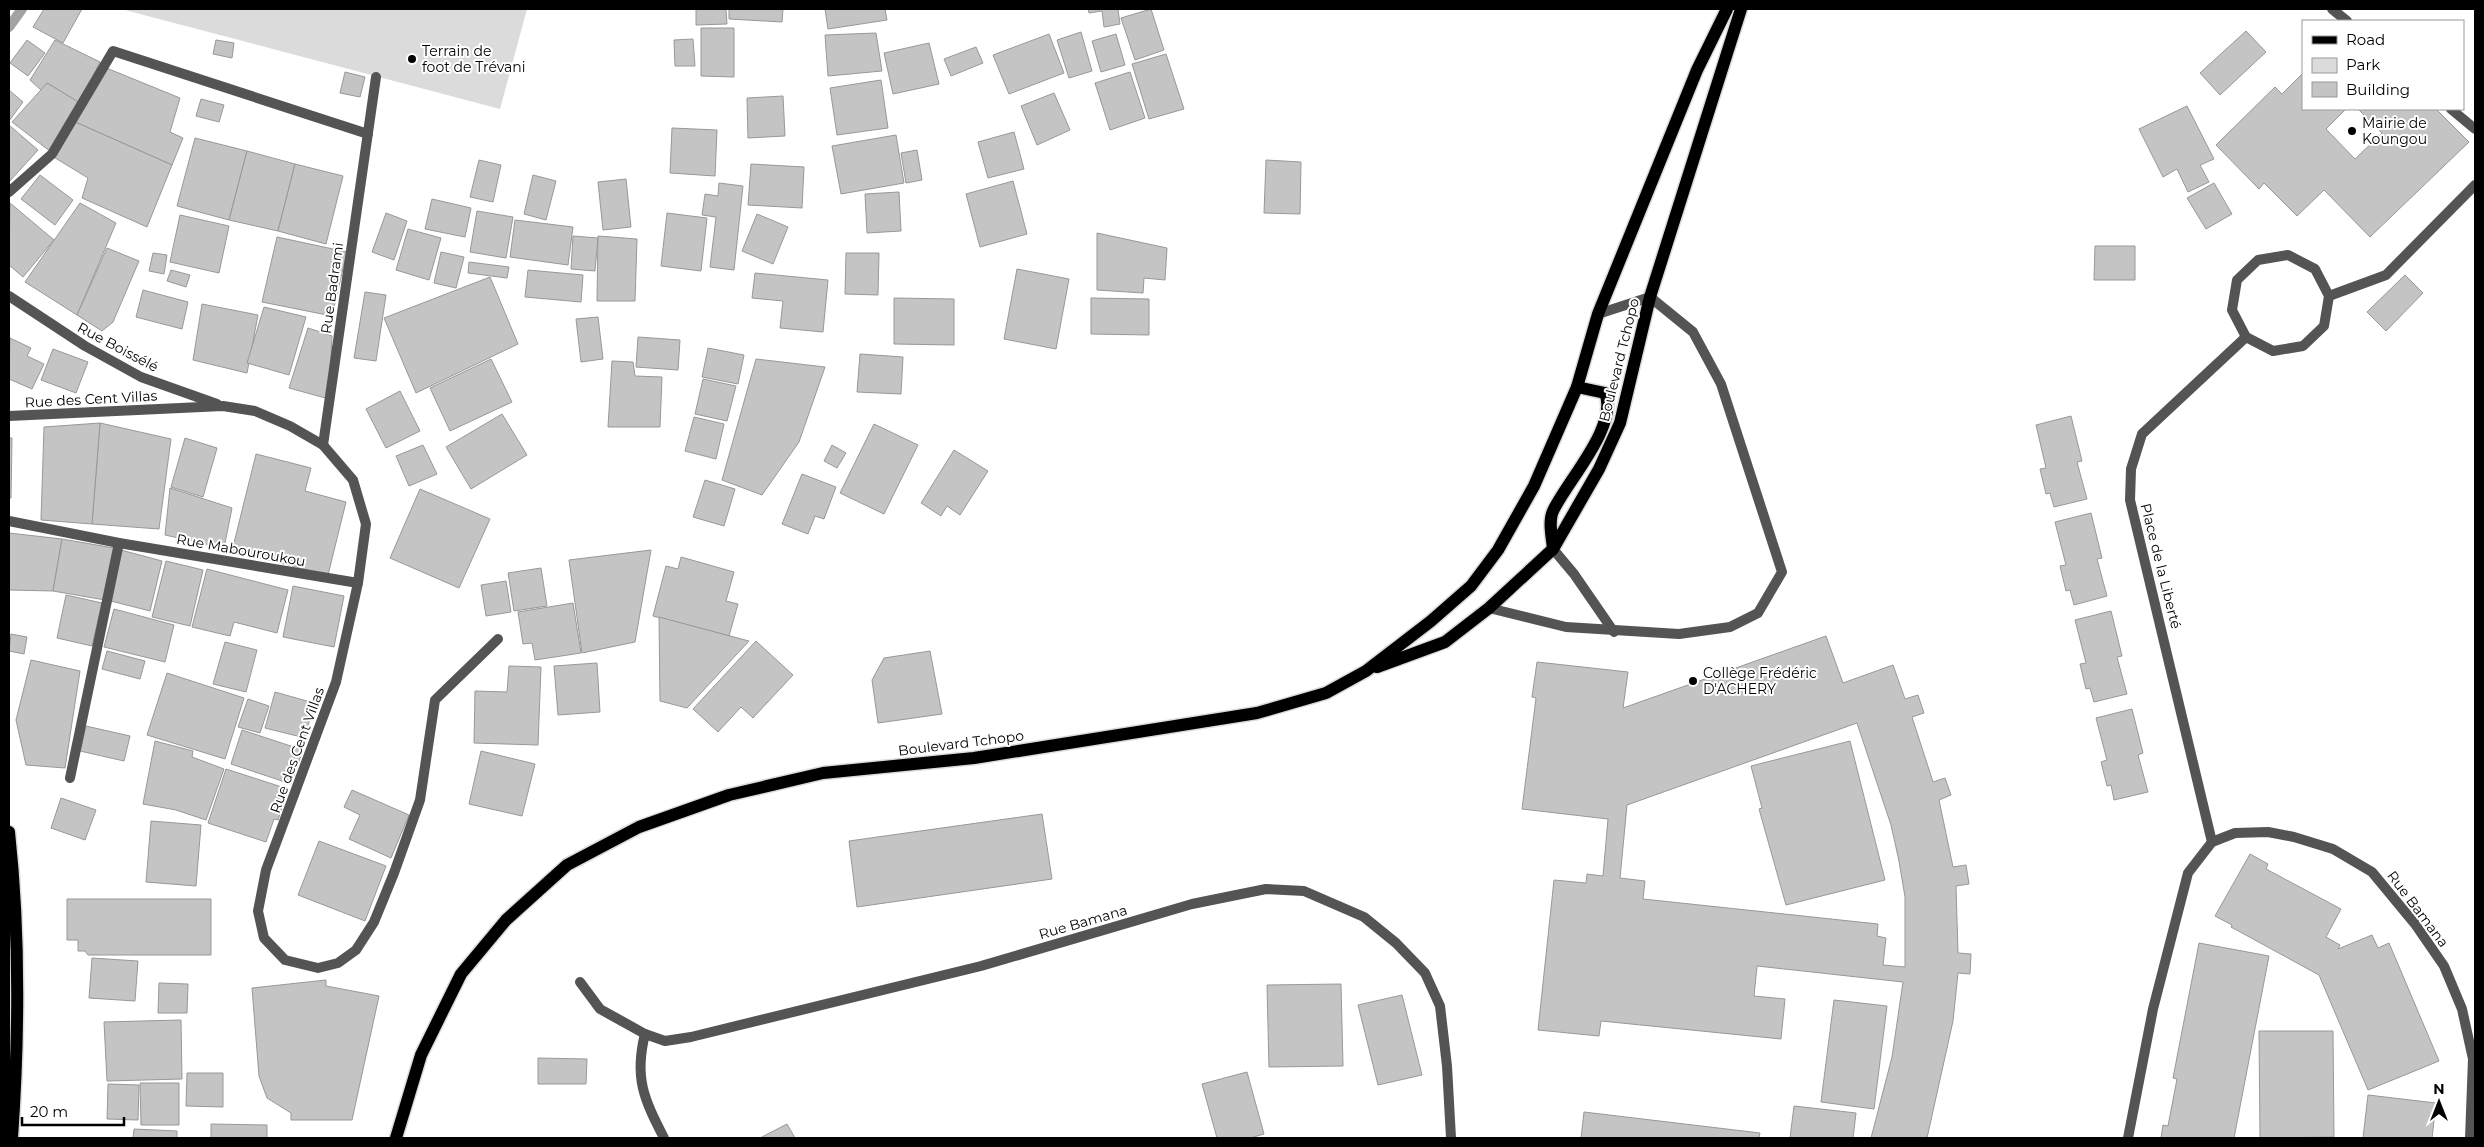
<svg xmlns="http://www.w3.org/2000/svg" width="2484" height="1147" font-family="Montserrat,sans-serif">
<rect width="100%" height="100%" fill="#fff"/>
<!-- green -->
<polygon fill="#dbdbdb" points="121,9 527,9 500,109"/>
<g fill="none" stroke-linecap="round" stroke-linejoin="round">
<!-- stream -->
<polyline stroke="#a2a2a2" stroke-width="10" points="9,27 22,9"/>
</g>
<!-- building -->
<g fill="#c4c4c4" stroke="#989898" fill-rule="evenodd">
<polygon points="44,9 82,9 63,43 33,27"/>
<polygon points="696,9 726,9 727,24 696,25"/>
<polygon points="729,9 783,9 782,22 729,19"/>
<polygon points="825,9 885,9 887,20 828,29"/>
<polygon points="1088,9 1118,9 1120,24 1104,27 1102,11 1089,13"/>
<polygon points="1151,9 1164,50 1135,60 1121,18"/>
<polygon points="701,28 734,28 734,77 701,76"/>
<polygon points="2246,31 2266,52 2220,95 2200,73"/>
<polygon points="1081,32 1092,71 1069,78 1057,40"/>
<polygon points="876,33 882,71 828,76 825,35"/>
<polygon points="1049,34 1064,73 1009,94 993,55"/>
<polygon points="1116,34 1125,65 1101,72 1092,41"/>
<polygon points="693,39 695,66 675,66 674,40"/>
<polygon points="27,40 45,53 28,76 10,63"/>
<polygon points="55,40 100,62 80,103 47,83 42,91 30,80"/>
<polygon points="216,40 234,43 232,58 213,54"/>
<polygon points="929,43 939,84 893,94 884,53"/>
<polygon points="976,47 983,63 951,76 944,59"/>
<polygon points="1166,54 1184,109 1149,119 1132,64"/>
<polygon points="104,67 180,98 170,132 183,138 172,165 73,121"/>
<polygon points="345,72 365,77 360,97 340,93"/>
<polygon points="1130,72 1145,118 1110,130 1095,83"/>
<polygon points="2303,73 2303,109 2346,109 2326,129 2355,159 2382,133 2358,109 2436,109 2469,142 2370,237 2324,190 2297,216 2264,183 2259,189 2216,145 2275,87 2282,94"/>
<polygon points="881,80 888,128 837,135 830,88"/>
<polygon points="47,83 80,103 51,152 12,122"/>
<polygon points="9,90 23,102 9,121"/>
<polygon points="1054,93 1070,130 1037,145 1021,106"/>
<polygon points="783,96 785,136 748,138 747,98"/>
<polygon points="201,99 224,105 219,122 196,116"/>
<polygon points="2187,106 2214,159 2200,165 2209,182 2188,192 2177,169 2163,177 2139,129"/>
<polygon points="73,121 172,165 147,227 82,198 88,178 52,156"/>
<polygon points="9,125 38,150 9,182"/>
<polygon points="672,128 717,130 715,176 670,173"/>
<polygon points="1014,132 1024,169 988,178 978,142"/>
<polygon points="896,135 904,183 841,194 832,146"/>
<polygon points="195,138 247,151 229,220 177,206"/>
<polygon points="917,150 922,180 906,183 901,153"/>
<polygon points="247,151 295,164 278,231 229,220"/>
<polygon points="479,160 501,165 493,202 470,197"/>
<polygon points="1266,160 1301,162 1300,214 1264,213"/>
<polygon points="295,164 343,176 326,244 278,231"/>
<polygon points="751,164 804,167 802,208 748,205"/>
<polygon points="40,175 73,200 55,225 21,199"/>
<polygon points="533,175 556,181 546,220 524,214"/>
<polygon points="626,179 631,227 603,230 598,182"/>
<polygon points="1013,181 1027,234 980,247 966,194"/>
<polygon points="719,183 743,186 734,270 710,267 716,217 702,215 705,194 718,196"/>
<polygon points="2214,183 2232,214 2206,229 2187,198"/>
<polygon points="899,192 901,231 867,233 865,194"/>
<polygon points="432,199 471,208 465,237 425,229"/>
<polygon points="10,203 54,240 23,277 9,265"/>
<polygon points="80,203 116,223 77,315 25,282"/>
<polygon points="477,211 513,217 506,258 470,252"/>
<polygon points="386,213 407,221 394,260 372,252"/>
<polygon points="667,213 707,218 701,271 661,266"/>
<polygon points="757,214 788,227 773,264 742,251"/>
<polygon points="180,215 229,226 219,273 170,262"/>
<polygon points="515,220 573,227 568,265 510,257"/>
<polygon points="408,229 441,238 429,280 396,270"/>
<polygon points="1097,233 1167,248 1165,280 1144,278 1143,293 1097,290"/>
<polygon points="573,236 598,238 595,271 571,269"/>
<polygon points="598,236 637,239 635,301 597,301"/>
<polygon points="277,237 347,252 332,316 262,302"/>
<polygon points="2095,246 2135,246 2135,280 2094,280"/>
<polygon points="107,248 139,261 113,322 102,331 77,315"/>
<polygon points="441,252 464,257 456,288 434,283"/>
<polygon points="153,253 167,255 164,274 149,271"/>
<polygon points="846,253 879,253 878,295 845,294"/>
<polygon points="469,262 509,267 507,278 468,273"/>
<polygon points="1017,269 1069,279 1056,349 1004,339"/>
<polygon points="171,270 190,275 186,287 167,281"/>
<polygon points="528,270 583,275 581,302 525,297"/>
<polygon points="755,273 828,280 823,332 780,328 783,301 752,298"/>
<polygon points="2405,275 2423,293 2386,331 2367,312"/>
<polygon points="490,277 518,344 416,393 384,318"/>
<polygon points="143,290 188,302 182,329 136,317"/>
<polygon points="365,292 386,295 376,361 354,358"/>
<polygon points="894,298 954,299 954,345 894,344"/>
<polygon points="1091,298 1149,299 1149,335 1091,334"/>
<polygon points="202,304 258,315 247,373 193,360"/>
<polygon points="264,307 306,317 289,375 247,363"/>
<polygon points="598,317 603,359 581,362 576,319"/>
<polygon points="308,328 332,336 329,399 289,388"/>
<polygon points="638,337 680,340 678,370 636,367"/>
<polygon points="10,338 31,348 27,356 44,364 32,389 9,379"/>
<polygon points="708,348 744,355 738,384 702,377"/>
<polygon points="53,349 88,362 76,393 41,380"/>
<polygon points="860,354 903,357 901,394 857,392"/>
<polygon points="491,359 512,402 450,431 430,388"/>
<polygon points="756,359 825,367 799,442 762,495 722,480"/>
<polygon points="612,361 633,362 635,376 662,377 660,427 608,427"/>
<polygon points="703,379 736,386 727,421 695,414"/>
<polygon points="400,391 420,431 386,448 366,409"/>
<polygon points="502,414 527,455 471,489 446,447"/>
<polygon points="2071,416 2082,461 2077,462 2087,499 2054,507 2050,493 2046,494 2040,469 2046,468 2036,425"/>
<polygon points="694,417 724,424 716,459 685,451"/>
<polygon points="100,423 171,439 159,529 92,524"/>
<polygon points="100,423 92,524 41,520 44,427"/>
<polygon points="874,424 918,445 884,514 840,493"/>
<polygon points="9,438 12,438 11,498 9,498"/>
<polygon points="185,438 217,448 203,497 171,487"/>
<polygon points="423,445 437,474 409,486 396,456"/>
<polygon points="832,445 846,453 837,468 824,461"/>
<polygon points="954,450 988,471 960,515 947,506 941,516 921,503"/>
<polygon points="256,454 311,468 305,491 346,502 328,575 232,551"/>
<polygon points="802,474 836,487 824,519 815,516 808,534 782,524"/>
<polygon points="705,480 735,489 724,526 693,517"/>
<polygon points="170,488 232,508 224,548 165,535"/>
<polygon points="420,489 490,519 459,588 390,558"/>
<polygon points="2091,513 2102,558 2097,559 2107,596 2074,605 2070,590 2066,591 2060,566 2066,565 2055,522"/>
<polygon points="9,533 62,539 53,591 9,590"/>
<polygon points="62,539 114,548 105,600 53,591"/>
<polygon points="121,550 162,561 150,611 111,601"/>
<polygon points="651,550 635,642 582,653 569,560"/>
<polygon points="681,557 734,572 726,601 738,604 729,636 653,616 666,566 678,569"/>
<polygon points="166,561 203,570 190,626 152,617"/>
<polygon points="541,568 547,606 514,611 508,573"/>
<polygon points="207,569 288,590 277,633 234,622 230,636 192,627"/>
<polygon points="506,581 511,612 486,616 481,585"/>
<polygon points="293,586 344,596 334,647 283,637"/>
<polygon points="66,595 102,603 92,646 57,638"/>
<polygon points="573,603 581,653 535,660 532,643 523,644 518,612"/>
<polygon points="114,609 174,625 165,662 104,647"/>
<polygon points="2111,611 2122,656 2117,657 2127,694 2094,702 2090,688 2086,689 2080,664 2086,663 2075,620"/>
<polygon points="659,617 749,641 687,708 660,701"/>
<polygon points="11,634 27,637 24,654 9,651"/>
<path d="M1826,636L1843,683L1893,665L1905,699L1918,695L1924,713L1912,717L1933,782L1945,778L1951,795L1939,800L1953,867L1966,865L1969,884L1956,886L1958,953L1971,954L1970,974L1958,973L1953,1021L1927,1138H1871L1892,1057L1903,982L1757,966L1754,996L1785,999L1781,1039L1601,1021L1599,1036L1538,1030L1554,880L1586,883L1587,874L1603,876L1608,819L1522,809L1536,698L1532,697L1537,662L1628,672L1623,708ZM1857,723L1891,825L1899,861L1905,897V967L1883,965L1886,938L1877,936L1878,924L1643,899L1645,881L1620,878L1627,805Z"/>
<polygon points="756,641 793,675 753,718 741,707 718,732 693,709"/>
<polygon points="225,642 257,650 246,692 213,684"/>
<polygon points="107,651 145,661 140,679 102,669"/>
<polygon points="930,651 942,714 878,723 872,680 884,658"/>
<polygon points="31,660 80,671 65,768 26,765 16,720"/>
<polygon points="597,663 600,712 558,715 554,666"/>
<polygon points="509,666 541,667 538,745 474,743 475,691 507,692"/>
<polygon points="167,673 244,698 225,759 147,735"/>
<polygon points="275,692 314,703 305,738 265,728"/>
<polygon points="248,699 269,706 260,733 238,727"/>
<polygon points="2132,709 2143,753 2138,755 2148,792 2114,800 2111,785 2107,786 2101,762 2107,760 2096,718"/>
<polygon points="86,726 130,736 124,761 80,751"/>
<polygon points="242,730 303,750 291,784 231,764"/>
<polygon points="155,741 193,751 192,757 224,769 206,820 176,810 143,804"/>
<polygon points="1850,741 1885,880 1786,905 1759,809 1762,808 1751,766"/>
<polygon points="481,751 535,764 522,816 469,804"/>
<polygon points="226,769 288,789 278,820 274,819 266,842 208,823"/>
<polygon points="352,790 409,815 391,858 349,839 360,815 344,807"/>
<polygon points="61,798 96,810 85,840 51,828"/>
<polygon points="1042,814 1052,879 857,907 849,841"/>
<polygon points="151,821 201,825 196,886 146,882"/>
<polygon points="319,841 386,866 365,921 298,895"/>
<polygon points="2250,854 2268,864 2266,869 2341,909 2326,937 2340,945 2338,949 2372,935 2378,948 2389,943 2439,1061 2368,1090 2319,975 2231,927 2232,925 2215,916"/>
<polygon points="67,899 211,899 211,955 88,955 85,951 78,951 78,940 67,940"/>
<polygon points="2199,943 2269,956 2234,1138 2161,1138 2163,1125 2168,1126 2177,1079 2173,1078"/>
<polygon points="92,958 138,961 135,1001 89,998"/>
<polygon points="326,980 326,986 379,996 352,1120 291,1120 291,1113 267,1098 259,1076 252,988"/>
<polygon points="159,983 188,984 187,1013 158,1013"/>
<polygon points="1341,984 1343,1066 1269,1067 1267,985"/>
<polygon points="1402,995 1422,1075 1378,1085 1358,1005"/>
<polygon points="1834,1000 1887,1006 1874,1109 1821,1102"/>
<polygon points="181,1020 182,1079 107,1081 104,1022"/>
<polygon points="2259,1031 2333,1031 2334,1137 2260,1138"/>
<polygon points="538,1058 587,1059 586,1084 538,1084"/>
<polygon points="1247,1072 1264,1134 1250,1138 1217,1138 1202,1084"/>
<polygon points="187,1073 223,1073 223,1107 186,1106"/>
<polygon points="140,1083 179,1083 179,1125 141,1125"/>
<polygon points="108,1084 139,1085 138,1120 107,1119"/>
<polygon points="2368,1095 2436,1103 2432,1138 2363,1138"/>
<polygon points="1794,1106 1856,1113 1853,1138 1790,1138"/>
<polygon points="1584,1112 1760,1133 1759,1138 1581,1138"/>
<polygon points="211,1124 267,1125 267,1138 211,1138"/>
<polygon points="787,1124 795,1138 760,1138"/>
<polygon points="134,1129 177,1131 177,1138 133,1138"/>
</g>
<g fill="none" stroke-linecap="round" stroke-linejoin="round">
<defs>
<g id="primary">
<path d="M1553,549C1552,537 1548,522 1553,511C1567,481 1619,426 1605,393L1577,387"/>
<polyline points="1377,667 1445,642 1489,608 1553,549 1599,469 1620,423 1650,297 1741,9"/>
<path d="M9,832C20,933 19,1037 12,1138"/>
<polyline points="396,1138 421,1055 461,974 506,920 567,865 639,827 729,795 823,773 974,758 1257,713 1326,693 1366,671 1431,621 1471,586 1498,550 1534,486 1577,387 1598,314 1697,70 1727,9"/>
</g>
</defs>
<!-- primary casing -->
<use href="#primary" stroke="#dbdbdb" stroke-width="15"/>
<!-- service -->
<g stroke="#545454" stroke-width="10">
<polyline points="2332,9 2347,21"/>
<polyline points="2451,109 2475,129"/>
<polygon points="2288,255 2315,269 2329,296 2324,326 2303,346 2273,351 2246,337 2232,310 2237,280 2258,260"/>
<polyline points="2329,296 2386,275 2475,185"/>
<polyline points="1553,549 1574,574 1614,632"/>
<polyline points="1489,608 1566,627 1679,634 1730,627 1758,613 1782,572 1721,384 1693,332 1650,297 1598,314"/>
<polyline points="2212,842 2130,500 2131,469 2142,434 2246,337"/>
<path d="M645,1034C634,1078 644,1099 664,1138"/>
</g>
<!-- minor -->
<g stroke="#545454" stroke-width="10">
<polyline points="9,192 52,154 113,51 368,134"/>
<polyline points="9,296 85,346 141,377 217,404"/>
<polyline points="9,416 223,406 255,411 290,426 323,445 353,480 366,524 358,583 336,682 266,870 258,911 264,938 285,960 318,968 338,963 356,950 374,922 394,873 420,800 435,700 498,639"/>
<polyline points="323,445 376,77"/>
<polyline points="9,521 119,543 358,583"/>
<polyline points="70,778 119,543"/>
<polyline points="580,982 600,1009 645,1034 665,1041 691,1037 981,966 1192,904 1266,889 1304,891 1364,917 1396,943 1425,973 1440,1006 1447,1066 1451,1138"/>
<polyline points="2128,1138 2153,1009 2188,873 2212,842 2235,833 2268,832 2294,837 2333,849 2372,872 2415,924 2444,966 2462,1009 2473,1059 2470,1138"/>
</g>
<!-- primary -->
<use href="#primary" stroke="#000" stroke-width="12"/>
</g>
<!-- markers -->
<g fill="#000" stroke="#fff" stroke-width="2">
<circle cx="412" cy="59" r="5"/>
<circle cx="2352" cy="131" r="5"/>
<circle cx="1693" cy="681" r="5"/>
</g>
<g text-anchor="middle" stroke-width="4" stroke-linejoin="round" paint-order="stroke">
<!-- poi labels -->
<g font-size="14" fill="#000" stroke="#fff" text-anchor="start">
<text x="422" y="56">Terrain de<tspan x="422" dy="16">foot de Trévani</tspan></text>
<text x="2362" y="128">Mairie de<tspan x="2362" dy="16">Koungou</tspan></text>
<text x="1703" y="678">Collège Frédéric<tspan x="1703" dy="16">D'ACHERY</tspan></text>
</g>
<!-- street labels -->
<g font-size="14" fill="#000" stroke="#fff">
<text transform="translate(332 288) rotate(-82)" y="5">Rue Badrami</text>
<text transform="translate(118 347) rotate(28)" y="5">Rue Boissélé</text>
<text transform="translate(1619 360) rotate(-76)" y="5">Boulevard Tchopo</text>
<text transform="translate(91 399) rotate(-3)" y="5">Rue des Cent Villas</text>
<text transform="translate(241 550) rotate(10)" y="5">Rue Mabouroukou</text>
<text transform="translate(2161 566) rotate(76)" y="5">Place de la Liberté</text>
<text transform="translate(961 743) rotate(-7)" y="5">Boulevard Tchopo</text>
<text transform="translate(297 750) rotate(-70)" y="5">Rue des Cent Villas</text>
<text transform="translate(2418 909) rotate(53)" y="5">Rue Bamana</text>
<text transform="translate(1083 922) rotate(-16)" y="5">Rue Bamana</text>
</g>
</g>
<!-- border -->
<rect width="2484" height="1147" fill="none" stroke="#000000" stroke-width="20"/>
<!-- legend -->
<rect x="2302" y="20" width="162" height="90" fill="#ffffff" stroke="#999999"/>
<rect x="2312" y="36" width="25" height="8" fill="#000000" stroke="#999999"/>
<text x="2346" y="45" font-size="15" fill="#000000">Road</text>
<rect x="2312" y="58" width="25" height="15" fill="#dbdbdb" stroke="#999999"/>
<text x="2346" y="70" font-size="15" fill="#000000">Park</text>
<rect x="2312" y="82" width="25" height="15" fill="#c4c4c4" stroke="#999999"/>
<text x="2346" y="95" font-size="15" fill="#000000">Building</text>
<!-- north arrow -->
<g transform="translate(2439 1102)" stroke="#ffffff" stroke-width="4" paint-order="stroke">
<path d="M0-4L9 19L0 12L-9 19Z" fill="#000000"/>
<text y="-8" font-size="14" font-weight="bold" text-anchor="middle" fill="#000000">N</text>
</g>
<!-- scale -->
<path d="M22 1117v8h102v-8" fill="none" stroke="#000000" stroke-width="2.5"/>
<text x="30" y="1117" font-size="15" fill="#000000" stroke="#ffffff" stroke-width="4" paint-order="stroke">20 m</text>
</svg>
